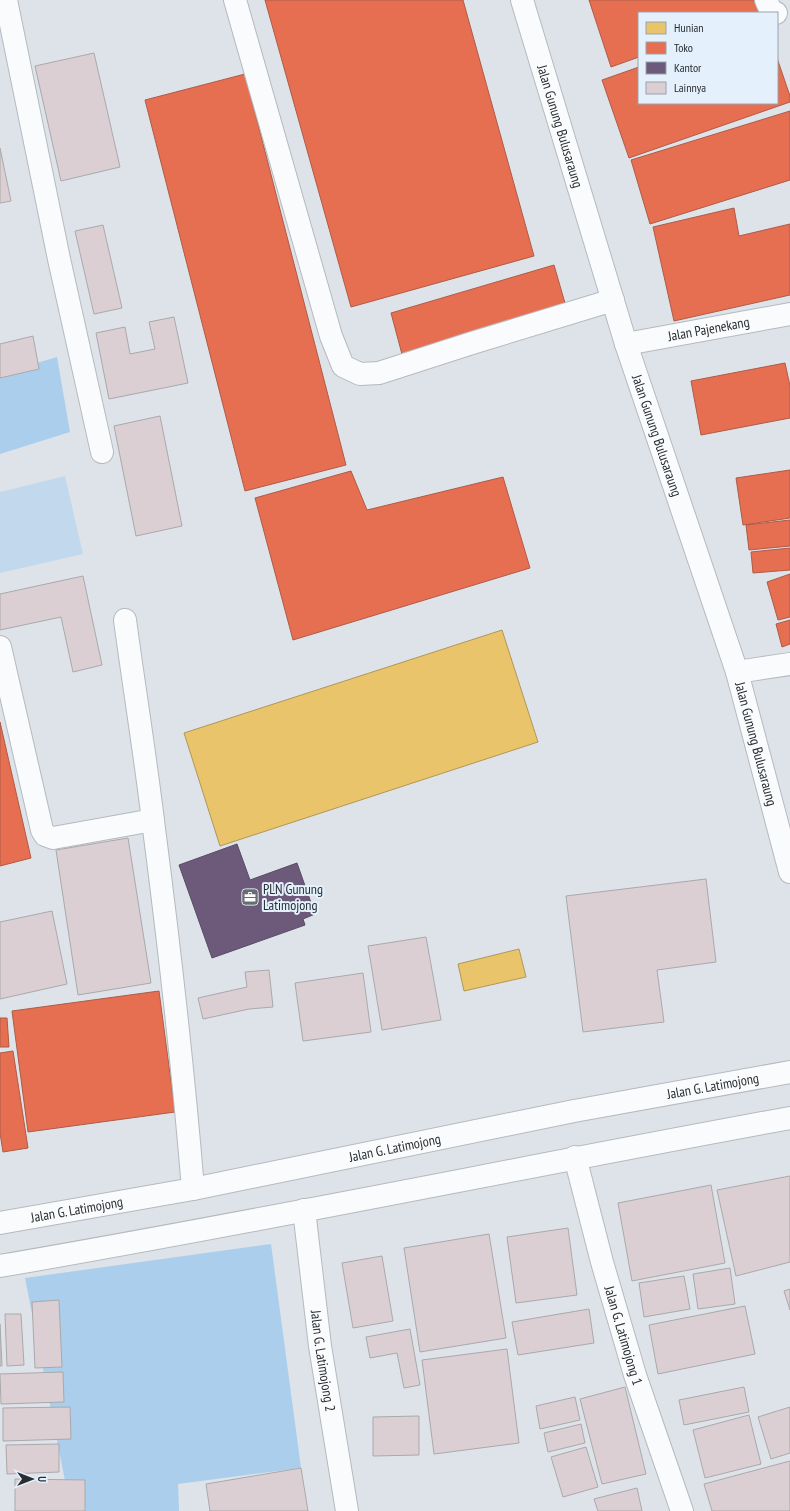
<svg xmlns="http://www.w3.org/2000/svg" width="790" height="1511" font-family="'PT Sans Narrow',sans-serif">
<rect width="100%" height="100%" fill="#dde3e9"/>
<!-- green -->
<polygon fill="#c2d9ed" points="65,476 83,554 0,573 0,492"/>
<!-- forest -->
<g fill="#aaceec">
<polygon points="57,357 70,432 0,454 0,374"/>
<polygon points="271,1244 301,1468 178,1484 179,1511 71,1511 25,1278"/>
</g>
<!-- homes -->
<g fill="#e9c46a" stroke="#af9759">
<polygon points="502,630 538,742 220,846 184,733"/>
<polygon points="519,949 526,977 464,991 458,964"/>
</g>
<!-- shops -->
<g fill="#e76f51" stroke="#ae5b47">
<polygon points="265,0 463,0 534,256 351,307"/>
<polygon points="589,0 759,0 764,13 639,13 639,57 611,67"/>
<polygon points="777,58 790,96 790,102 629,158 602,80 639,67 639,103 777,103"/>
<polygon points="245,74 346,465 245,491 145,100"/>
<polygon points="790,111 790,180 650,224 631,160"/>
<polygon points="734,208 739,236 790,224 790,295 674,321 653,227"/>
<polygon points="554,265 567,310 403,358 391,313"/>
<polygon points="785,363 790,386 790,418 701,435 691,381"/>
<polygon points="790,470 790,518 743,525 736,478"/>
<polygon points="351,471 367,510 503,477 530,568 293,640 255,498"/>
<polygon points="790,520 790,546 749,550 746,525"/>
<polygon points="790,548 790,570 753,573 751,552"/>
<polygon points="790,574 790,617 778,620 767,582"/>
<polygon points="790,620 790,644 782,647 776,624"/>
<polygon points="0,722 31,858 0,866"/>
<polygon points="159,991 175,1112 28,1132 12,1011"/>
<polygon points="0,1018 7,1018 9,1047 0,1047"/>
<polygon points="13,1051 28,1148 3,1152 0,1133 0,1053"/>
</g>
<!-- offices -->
<polygon fill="#6d597a" stroke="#584c64" points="237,844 250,880 297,863 315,914 303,919 305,925 212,958 179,865"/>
<!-- building -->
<g fill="#dccfd3" stroke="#a9a9ab">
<polygon points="94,53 120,167 61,181 35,66"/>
<polygon points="0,148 11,201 0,203"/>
<polygon points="103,225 122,308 94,314 75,231"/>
<polygon points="174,317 188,383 109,399 96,333 125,327 130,354 155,349 149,322"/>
<polygon points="33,336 39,369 0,378 0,344"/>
<polygon points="160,416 182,526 136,536 114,426"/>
<polygon points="83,576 102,665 73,672 61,617 0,630 0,594"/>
<polygon points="128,838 151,983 78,995 56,850"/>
<polygon points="706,879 716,962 657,970 664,1022 583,1032 566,896"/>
<polygon points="52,911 67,984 0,999 0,922"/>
<polygon points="426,937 441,1020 382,1030 368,946"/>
<polygon points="269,970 273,1007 249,1009 203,1019 198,998 247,987 245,972"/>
<polygon points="363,973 371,1032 303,1041 295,983"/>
<polygon points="790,1176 790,1262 736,1276 717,1190"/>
<polygon points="711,1185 725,1263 632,1281 618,1203"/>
<polygon points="568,1228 577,1295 516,1303 507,1237"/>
<polygon points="489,1234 506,1338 420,1352 404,1248"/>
<polygon points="382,1256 393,1321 353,1328 342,1263"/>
<polygon points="730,1268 735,1304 698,1309 693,1274"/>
<polygon points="684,1276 690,1309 644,1317 639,1283"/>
<polygon points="790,1289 790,1310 784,1291"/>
<polygon points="59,1300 62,1367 35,1368 32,1302"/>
<polygon points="745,1306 755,1354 658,1374 649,1325"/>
<polygon points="589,1309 594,1343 518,1355 512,1322"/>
<polygon points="5,1314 21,1314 24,1365 7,1366"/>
<polygon points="0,1324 2,1366 0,1366"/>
<polygon points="410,1329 420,1385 404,1388 397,1353 370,1358 366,1337"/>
<polygon points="507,1349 519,1443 434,1454 422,1360"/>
<polygon points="63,1372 64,1402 1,1404 0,1374"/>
<polygon points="625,1387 646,1474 602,1484 580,1399"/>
<polygon points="744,1387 749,1412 684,1425 679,1400"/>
<polygon points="575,1397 580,1420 540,1429 536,1406"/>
<polygon points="70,1407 71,1439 3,1441 3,1408"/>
<polygon points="790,1407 790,1453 771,1459 758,1417"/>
<polygon points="749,1415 761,1464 705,1478 693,1430"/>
<polygon points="419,1416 419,1455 373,1456 373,1417"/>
<polygon points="581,1424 585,1443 548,1452 544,1433"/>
<polygon points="59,1444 59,1472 7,1474 6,1445"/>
<polygon points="586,1447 598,1487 563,1497 551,1457"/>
<polygon points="790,1461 790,1511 712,1511 704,1484"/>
<polygon points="301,1468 308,1511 210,1511 206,1484"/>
<polygon points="15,1479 85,1480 85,1511 15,1511"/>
<polygon points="637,1488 642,1511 598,1511 594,1499"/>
</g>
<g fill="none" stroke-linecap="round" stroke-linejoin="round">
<defs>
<g id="minor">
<polyline points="6,0 59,259 102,452"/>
<polyline points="235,0 331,336 343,366 360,374 379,373 472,343 613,300"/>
<polyline points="766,0 771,11 776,13"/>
<path id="s1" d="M626,344L790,314"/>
<path d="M125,620C134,687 145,754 153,821C169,944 183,1066 193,1189"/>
<polyline points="0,647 42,830 45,835 53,838 153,820"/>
<polyline points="737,672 790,664"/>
<path id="s2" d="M575,1157L602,1262L635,1375L682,1511"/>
<path id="s3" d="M304,1210L320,1346L347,1511"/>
</g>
<g id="major">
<path id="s4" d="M0,1223L193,1189L574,1111L790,1072"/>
<path d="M0,1266C264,1221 527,1166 790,1118"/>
</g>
<g id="highway">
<path id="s5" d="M522,0L626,344L737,672L790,872"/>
</g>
</defs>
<!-- minor casing -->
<use href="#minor" stroke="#b5babf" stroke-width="24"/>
<!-- major casing -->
<use href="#major" stroke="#b5babf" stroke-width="24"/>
<!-- highway casing -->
<use href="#highway" stroke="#b5babf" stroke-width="24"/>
<!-- minor -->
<use href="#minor" stroke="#fafbfc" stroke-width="22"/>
<!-- major -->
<use href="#major" stroke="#fafbfc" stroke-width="22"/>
<!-- highway -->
<use href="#highway" stroke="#fafbfc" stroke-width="22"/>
</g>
<!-- icons -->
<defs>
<symbol id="office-square" viewBox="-11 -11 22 22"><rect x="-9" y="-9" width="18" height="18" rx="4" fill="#676d71" stroke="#e4f1fd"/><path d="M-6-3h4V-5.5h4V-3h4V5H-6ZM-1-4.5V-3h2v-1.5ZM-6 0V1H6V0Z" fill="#fff"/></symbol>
</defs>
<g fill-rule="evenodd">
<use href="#office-square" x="240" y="887" width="20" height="20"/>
</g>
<g text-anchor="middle" stroke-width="4" stroke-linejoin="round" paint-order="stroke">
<!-- street labels -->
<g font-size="14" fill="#282d31" stroke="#e4f1fd">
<text dy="5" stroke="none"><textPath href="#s5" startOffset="132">Jalan Gunung Bulusaraung</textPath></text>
<text dy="5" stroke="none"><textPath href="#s1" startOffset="84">Jalan Pajenekang</textPath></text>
<text dy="5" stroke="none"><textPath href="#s5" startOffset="456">Jalan Gunung Bulusaraung</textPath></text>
<text dy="5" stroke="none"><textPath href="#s5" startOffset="780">Jalan Gunung Bulusaraung</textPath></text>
<text dy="5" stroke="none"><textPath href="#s4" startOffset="726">Jalan G. Latimojong</textPath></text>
<text dy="5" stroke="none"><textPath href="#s4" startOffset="402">Jalan G. Latimojong</textPath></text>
<text dy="5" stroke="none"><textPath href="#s4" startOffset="78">Jalan G. Latimojong</textPath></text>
<text dy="5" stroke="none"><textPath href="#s2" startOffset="185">Jalan G. Latimojong 1</textPath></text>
<text dy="5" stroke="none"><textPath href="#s3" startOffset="152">Jalan G. Latimojong 2</textPath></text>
</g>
<!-- poi labels -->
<g font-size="14" fill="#282d31" stroke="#e4f1fd" text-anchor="start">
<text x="263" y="894">PLN Gunung<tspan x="263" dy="16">Latimojong</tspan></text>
</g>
</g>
<!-- legend -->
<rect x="638" y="12" width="140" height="92" fill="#e4f1fd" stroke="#99a3ab"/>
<rect x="646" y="22" width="20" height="12" fill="#e9c46a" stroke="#99a3ab"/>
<text x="674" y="32" font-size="12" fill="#282d31">Hunian</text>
<rect x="646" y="42" width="20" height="12" fill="#e76f51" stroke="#99a3ab"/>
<text x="674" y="52" font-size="12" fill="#282d31">Toko</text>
<rect x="646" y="62" width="20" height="12" fill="#6d597a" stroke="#99a3ab"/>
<text x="674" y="72" font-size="12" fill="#282d31">Kantor</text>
<rect x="646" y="82" width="20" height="12" fill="#dccfd3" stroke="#99a3ab"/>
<text x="674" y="92" font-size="12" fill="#282d31">Lainnya</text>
<!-- north arrow -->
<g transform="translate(32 1479) rotate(90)" stroke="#e4f1fd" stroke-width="3" paint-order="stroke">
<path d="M0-3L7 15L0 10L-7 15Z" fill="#282d31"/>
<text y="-6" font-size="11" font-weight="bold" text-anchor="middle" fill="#282d31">U</text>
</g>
</svg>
